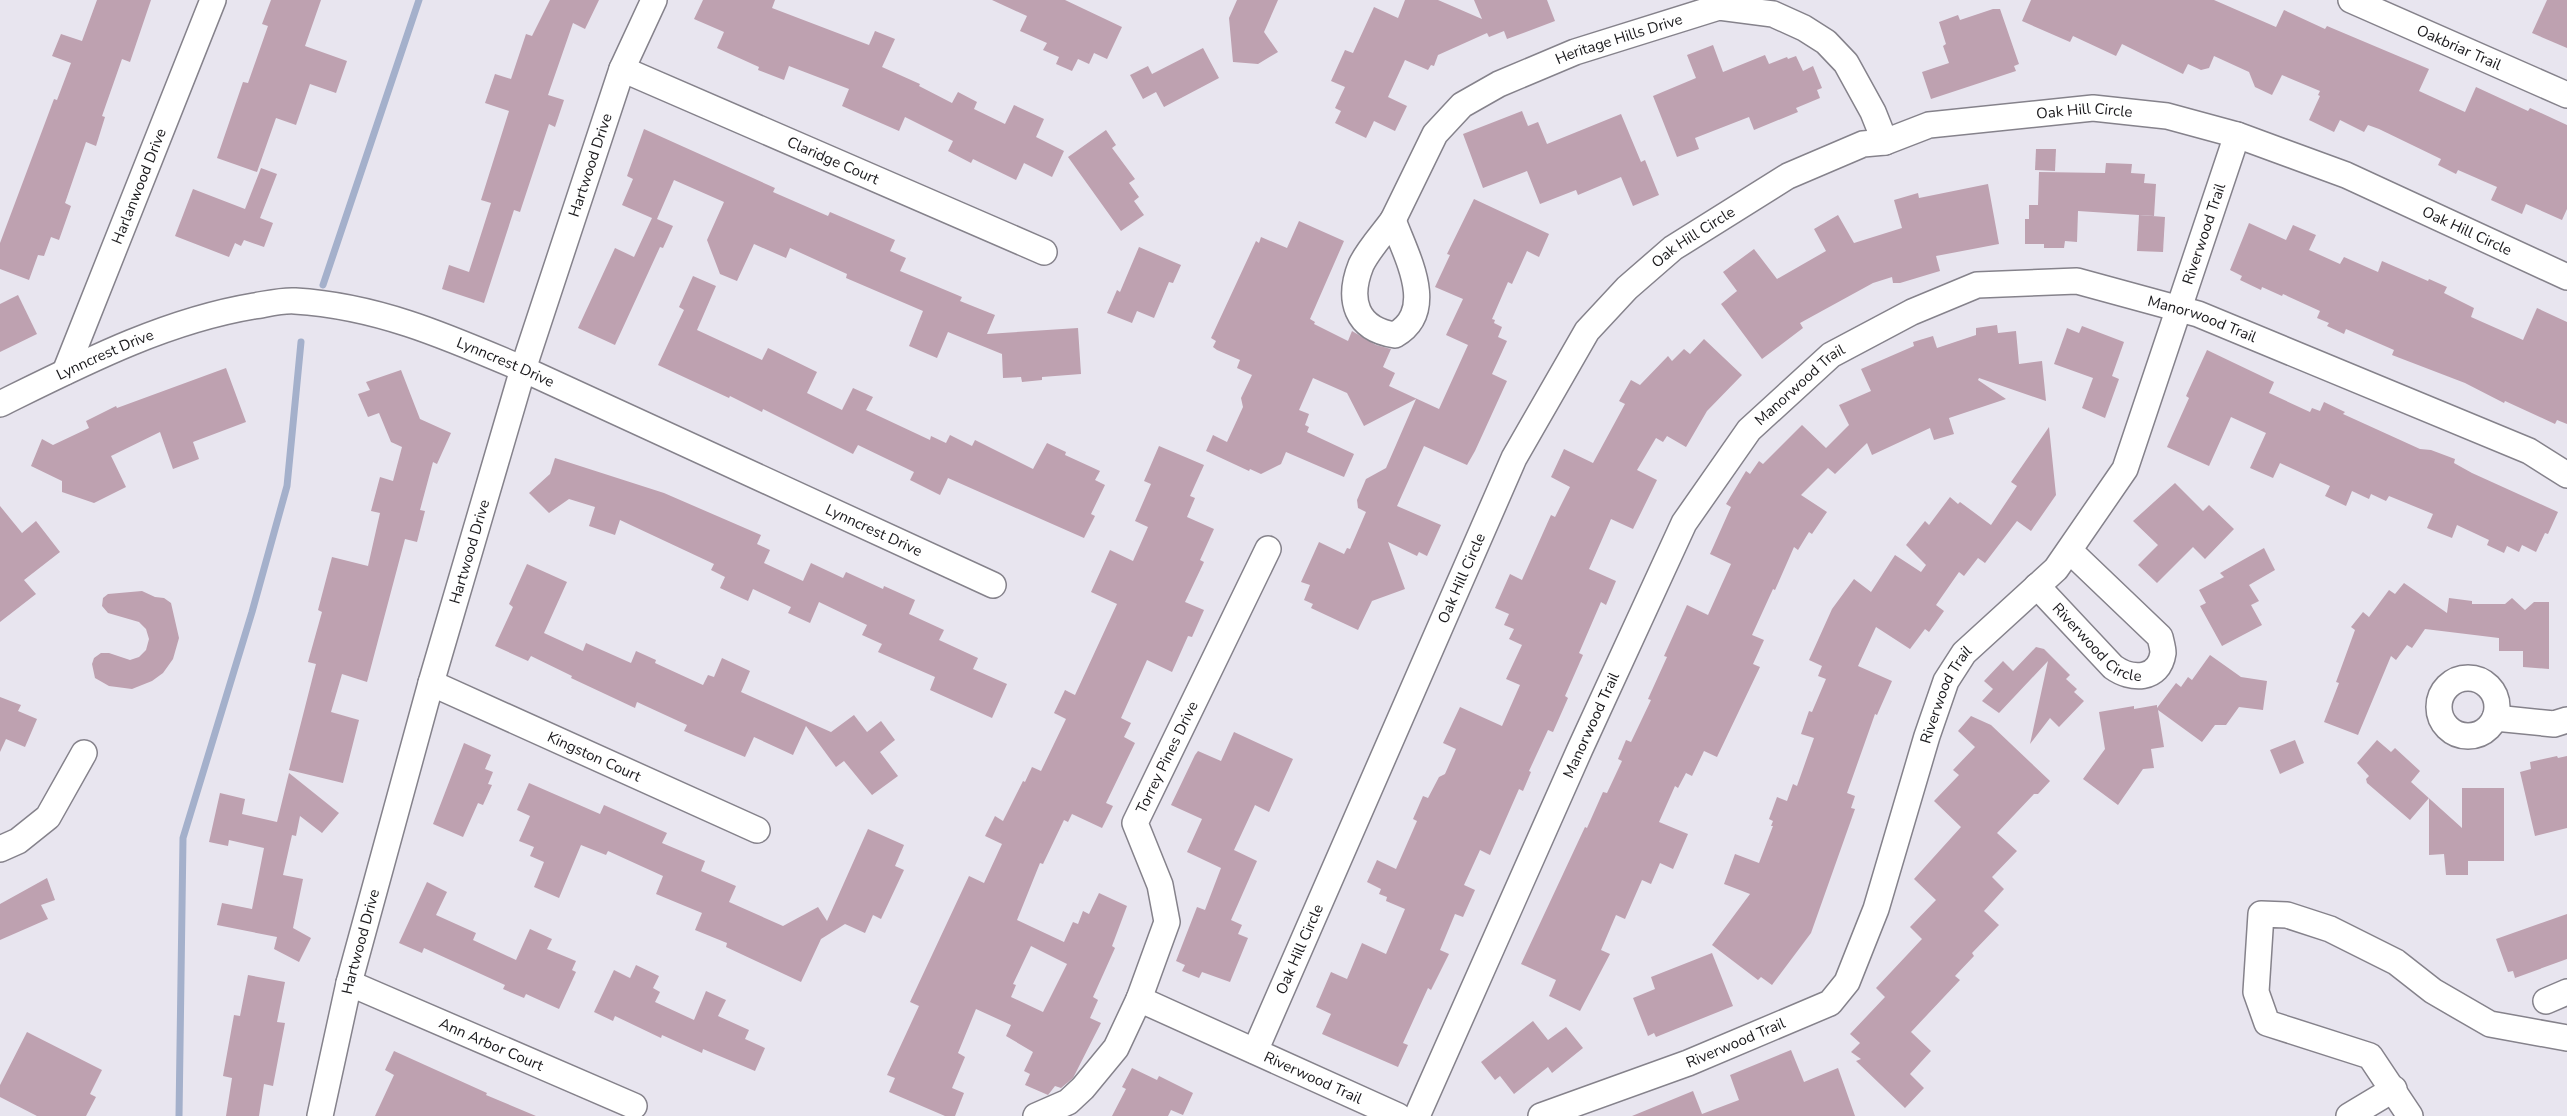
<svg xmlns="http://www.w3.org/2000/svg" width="2567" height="1116" font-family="'Nunito Sans',sans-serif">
<rect width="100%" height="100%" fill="#e8e5ef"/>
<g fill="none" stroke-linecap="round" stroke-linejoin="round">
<!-- stream -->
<g stroke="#a4b0cb" stroke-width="7">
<polyline points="323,285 419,0"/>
<polyline points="179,1116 183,838 252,612 287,486 301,342"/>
</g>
</g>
<!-- building -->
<g fill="#bea1b0" fill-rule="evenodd">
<polygon points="97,0 151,0 130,62 122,59 102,116 105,117 96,146 86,142 65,203 71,206 59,240 51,237 44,256 38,255 29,280 0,269 0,243 54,99 57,100 71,63 52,56 61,34 82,41"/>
<polygon points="271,0 321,0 305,46 347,61 336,93 310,84 296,125 276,118 257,172 217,158 243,82 248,83 268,26 262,24"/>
<polygon points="550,0 599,0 585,29 573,23 548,95 564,100 555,127 549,124 520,212 514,210 484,303 442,289 449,265 469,272 491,203 481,200 509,111 485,103 495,74 511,79 526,34 532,36"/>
<polygon points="703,0 775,0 772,8 869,45 875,31 895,39 882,67 920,84 919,86 952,103 958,92 977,102 974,109 1005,124 1014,105 1044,119 1036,137 1064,151 1052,177 1024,163 1016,180 973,159 971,163 948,151 953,141 905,117 899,131 842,106 849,89 789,66 784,80 758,70 759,67 717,48 724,32 694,19"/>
<polygon points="992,0 1065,0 1122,27 1107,59 1094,53 1089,64 1078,59 1072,71 1056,64 1059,57 1043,50 1047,43 1020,31 1027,16"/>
<polygon points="1237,0 1278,0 1264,32 1278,52 1258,64 1233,62 1229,18"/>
<polygon points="1405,0 1438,0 1482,19 1474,0 1547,0 1555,21 1507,39 1504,31 1489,37 1487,33 1438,55 1434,66 1431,65 1428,70 1405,60 1388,97 1407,106 1395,131 1374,121 1366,138 1335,123 1341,111 1335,108 1345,87 1331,81 1345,50 1353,53 1374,7 1398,18"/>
<polygon points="2031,0 2214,0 2276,27 2284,10 2325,29 2327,26 2429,69 2419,91 2465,112 2476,87 2528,111 2530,108 2567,125 2567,209 2562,220 2526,204 2522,214 2491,200 2497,187 2458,170 2456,174 2438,165 2441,159 2379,129 2368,125 2364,132 2340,120 2334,132 2309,120 2320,96 2318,95 2320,91 2282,75 2272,95 2255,87 2249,72 2214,56 2209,68 2201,70 2188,64 2183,74 2122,44 2116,56 2073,36 2070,42 2022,21"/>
<polygon points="2547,0 2567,0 2567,48 2532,33"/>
<polygon points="1993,9 2000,9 2019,64 2014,66 2016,71 1931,99 1922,72 1949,63 1943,46 1946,44 1939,22 1958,15 1960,20"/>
<polygon points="1713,45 1723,72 1765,55 1769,64 1787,57 1788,59 1796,56 1803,71 1813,66 1822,88 1817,90 1820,98 1796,108 1798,112 1754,130 1749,117 1695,138 1699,149 1677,157 1653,96 1696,78 1687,55"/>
<polygon points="1203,48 1219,78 1164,107 1156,92 1143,99 1130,75 1148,66 1152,74"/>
<polygon points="1522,111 1528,126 1538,122 1547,144 1621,114 1641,162 1645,160 1659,195 1633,206 1621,177 1578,195 1576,190 1540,204 1527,171 1483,188 1463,134"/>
<polygon points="644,129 775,188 773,192 828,216 830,212 895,240 890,251 906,258 900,271 962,297 960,301 995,315 987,334 1078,328 1081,374 1042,377 1042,380 1022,382 1021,377 1003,378 1002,354 948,332 937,358 909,346 923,311 846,278 847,274 790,248 786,258 754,244 737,281 720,274 707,240 724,202 674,180 657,219 673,226 663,248 660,247 615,345 578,328 615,248 634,257 652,218 622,205 633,179 627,176"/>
<polygon points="1106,130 1116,145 1112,148 1135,179 1129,183 1139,197 1134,201 1144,215 1121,231 1068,157"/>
<polygon points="2036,149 2056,149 2055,171 2035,170"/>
<polygon points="2106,163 2132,164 2131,173 2145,174 2144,183 2156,184 2154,216 2078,211 2077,242 2065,241 2064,248 2044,248 2044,244 2025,244 2025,219 2029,219 2029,205 2038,205 2039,172 2105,173"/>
<polygon points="261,168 277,174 260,218 273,223 264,247 244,240 241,246 235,243 229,257 175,236 193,189 245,209"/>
<polygon points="1988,184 1999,244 1936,256 1940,271 1900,283 1893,283 1892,277 1873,283 1800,323 1803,328 1762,359 1721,304 1737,291 1723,272 1754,249 1777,279 1826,251 1814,229 1838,215 1854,243 1902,228 1894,200 1918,193 1919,198"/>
<polygon points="1474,199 1549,234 1539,257 1527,251 1512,284 1508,282 1492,319 1495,320 1494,323 1502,327 1498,337 1507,341 1492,374 1507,381 1475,451 1467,465 1424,446 1397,506 1441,525 1427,556 1419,552 1417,556 1388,542 1405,589 1372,601 1358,630 1311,608 1313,604 1304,600 1310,585 1301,582 1319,542 1344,554 1347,548 1350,549 1366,512 1358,508 1357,500 1366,479 1386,468 1416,399 1364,426 1347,393 1313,378 1299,410 1309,414 1305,425 1309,427 1307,432 1354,454 1344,477 1286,452 1281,464 1261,474 1250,469 1249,471 1206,451 1213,435 1227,442 1243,407 1241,398 1252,375 1237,368 1240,360 1217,350 1213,347 1216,341 1211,338 1256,241 1259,243 1261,237 1287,248 1299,221 1344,241 1310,319 1315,322 1314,324 1348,341 1352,331 1376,345 1391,349 1383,367 1395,373 1389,386 1439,409 1468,345 1446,335 1463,299 1435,287 1450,255 1447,254"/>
<polygon points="2139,215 2165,217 2163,252 2137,251"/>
<polygon points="2249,223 2286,240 2293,225 2316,235 2309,250 2340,264 2344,257 2378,272 2382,261 2428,281 2429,279 2447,287 2444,293 2474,308 2471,317 2523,340 2537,308 2567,322 2567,424 2557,420 2555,424 2505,401 2504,403 2465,383 2392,355 2394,350 2346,329 2344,334 2327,326 2329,323 2317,318 2320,311 2283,294 2282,296 2262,287 2261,290 2240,280 2242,276 2230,270"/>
<polygon points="1139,247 1181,265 1173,283 1169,282 1154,318 1137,311 1132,323 1107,313 1117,290 1120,292"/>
<polygon points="693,276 716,286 697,330 762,360 768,348 817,372 807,393 842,410 853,388 873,397 866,410 930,440 931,436 946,443 950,435 972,446 975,440 1033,469 1047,443 1066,452 1065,455 1100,471 1095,480 1105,485 1091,514 1095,516 1084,538 948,478 940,495 910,480 914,472 858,445 853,454 763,409 762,412 730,396 729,398 658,365 684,310 679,307"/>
<polygon points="18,295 37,334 0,352 0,304"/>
<polygon points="1997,325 1998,333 2016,331 2019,364 2042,361 2046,401 1979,378 1978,380 2006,399 1949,418 1954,434 1934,440 1930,428 1872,455 1867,443 1835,474 1828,468 1801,495 1827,512 1812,534 1809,532 1798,550 1794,547 1775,590 1773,589 1752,635 1764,640 1753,664 1760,667 1717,757 1704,751 1692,776 1686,773 1678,788 1675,786 1659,822 1688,834 1673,869 1660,863 1651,884 1642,880 1625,919 1616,915 1601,950 1610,954 1580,1011 1549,996 1556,980 1521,964 1585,827 1587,828 1603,792 1607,793 1622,761 1618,759 1626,740 1631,742 1651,700 1648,699 1667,657 1664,656 1687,605 1708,615 1731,564 1710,554 1731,507 1726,504 1746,471 1750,474 1759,461 1763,464 1802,425 1826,448 1849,425 1839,405 1871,391 1861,369 1914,346 1913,342 1933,336 1937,348 1976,335 1976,328"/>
<polygon points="2082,326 2124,342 2112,376 2119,379 2105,418 2082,408 2093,378 2054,364 2067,328 2079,333"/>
<polygon points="1704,339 1742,375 1707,411 1686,447 1667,436 1663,442 1656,438 1637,470 1657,480 1633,529 1611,519 1589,569 1616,581 1606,605 1601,602 1579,653 1583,655 1565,696 1568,698 1553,732 1548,730 1529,771 1531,772 1523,791 1519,789 1490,855 1480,850 1464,885 1475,890 1463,917 1455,914 1440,950 1449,954 1431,990 1428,988 1403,1043 1408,1045 1398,1067 1322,1034 1331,1014 1316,1007 1331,972 1347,979 1362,943 1386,954 1405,909 1386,901 1387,897 1379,894 1381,889 1367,882 1377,860 1396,869 1417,821 1413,819 1423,796 1428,798 1439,777 1445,774 1456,749 1443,743 1460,707 1502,726 1520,685 1506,679 1522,645 1509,639 1514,629 1504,625 1509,614 1495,608 1510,574 1522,580 1551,515 1555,517 1570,487 1551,477 1564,449 1593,463 1625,404 1619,401 1631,380 1640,385 1668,356 1672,361 1684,349 1690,354"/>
<polygon points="2207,350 2274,382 2269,393 2310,412 2312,408 2320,411 2324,402 2345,412 2343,414 2420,449 2431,450 2455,459 2454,463 2472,473 2558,512 2548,534 2545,533 2536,552 2522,545 2519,552 2507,546 2504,553 2487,545 2489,540 2457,525 2452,538 2427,528 2433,514 2389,496 2386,501 2371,494 2369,499 2352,491 2346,506 2325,496 2330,486 2280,463 2273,478 2250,468 2266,433 2231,417 2209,466 2167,447 2189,398 2186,396"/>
<polygon points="226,368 246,422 193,442 199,459 173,469 160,432 111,456 126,487 94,503 62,492 62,481 31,466 42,439 53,445 89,428 86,421 116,406 117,408"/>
<polygon points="401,370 420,419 451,433 437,464 433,462 420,510 425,511 417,542 405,539 367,682 342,674 331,712 359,720 343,783 289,770 316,664 308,662 322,612 318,610 332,557 368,566 380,513 371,511 380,477 393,481 402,447 391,442 379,413 368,417 358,394 370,390 366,382"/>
<polygon points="2049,427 2056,495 2031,531 2017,521 1985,563 1978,558 1964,576 1959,572 1936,605 1944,611 1929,632 1925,629 1910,649 1876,627 1858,666 1892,681 1877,715 1875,714 1847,793 1855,796 1851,808 1855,809 1811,933 1772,985 1761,977 1758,980 1712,945 1750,894 1724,884 1735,854 1759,863 1773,826 1771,826 1773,821 1769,819 1777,797 1787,801 1793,784 1797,786 1814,738 1801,734 1809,711 1812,712 1826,679 1818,676 1822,666 1809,660 1832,609 1854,579 1871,592 1895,555 1921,572 1926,565 1906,545 1925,521 1929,525 1950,497 1958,504 1960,502 1991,525 2017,486 2011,482"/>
<path d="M1159,446L1204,465L1190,496L1195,498L1187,517L1214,529L1200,560L1204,562L1185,602L1204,610L1192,637L1188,636L1172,672L1147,660L1121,718L1131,723L1124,737L1135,743L1106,803L1113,806L1102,828L1072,814L1068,822L1064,820L1043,864L1040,863L1017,920L1064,942L1073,922L1078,924L1083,911L1089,914L1099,893L1127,906L1112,946L1115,948L1093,997L1098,1000L1090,1018L1101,1023L1073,1078L1061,1088L1055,1086L1048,1095L1025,1085L1030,1074L1024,1071L1033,1052L1006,1036L1011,1025L976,1009L958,1053L965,1057L952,1088L964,1093L955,1116H945L889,1092L895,1078L887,1075L919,1006L910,1002L969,876L984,883L1002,844L985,836L995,816L1003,821L1023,781L1025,782L1032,767L1041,771L1066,719L1054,713L1065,690L1075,695L1117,604L1091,592L1110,550L1133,561L1148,527L1135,521L1151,484L1144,481ZM1031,946L1067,964L1043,1012L1011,997L1016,985L1013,984Z"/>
<polygon points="555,458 664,493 761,535 757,544 770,550 764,563 803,581 811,563 843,578 846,572 883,589 884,586 915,600 909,614 944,630 939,640 978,658 973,669 1007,684 992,718 930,690 935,677 878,652 882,644 862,635 867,625 819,602 810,623 788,613 791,607 753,589 748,601 720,588 725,577 711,570 714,564 620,520 615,535 589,526 595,507 569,499 549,513 529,493 550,474"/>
<polygon points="2175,483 2203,511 2209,505 2234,529 2205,559 2193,547 2157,583 2138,565 2158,545 2133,521"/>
<polygon points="0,506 22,533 36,521 60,552 24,580 36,594 0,622"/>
<polygon points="2264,548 2275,570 2249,585 2259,601 2251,605 2262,625 2222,646 2200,606 2206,603 2199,590 2224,577 2220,573"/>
<polygon points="527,564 567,582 544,633 583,651 586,643 631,663 636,651 656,660 655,663 703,685 708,675 714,677 722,658 750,671 741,692 831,732 854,715 867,732 881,721 895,740 880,752 898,776 872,795 844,761 836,767 806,726 793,755 754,737 745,757 684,731 687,725 637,702 635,708 571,678 572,676 531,656 528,661 495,646 513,607 509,604"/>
<polygon points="2404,583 2447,613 2449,598 2472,601 2472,604 2505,604 2512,598 2525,610 2534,602 2549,602 2549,669 2523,667 2523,651 2499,651 2499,638 2425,629 2412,648 2407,645 2396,660 2391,656 2358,735 2324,722 2339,683 2336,682 2355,630 2351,627 2363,612 2369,617 2389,590 2395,594"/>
<polygon points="142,591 155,597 164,598 171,603 179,638 173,659 163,673 152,681 132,689 109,686 95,678 92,664 94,658 101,653 109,653 130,660 139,657 146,650 149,639 146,629 139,622 108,613 102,606 103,598 108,594"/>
<polygon points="2036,647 2044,649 2070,675 2066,679 2077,689 2074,692 2084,701 2059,727 2050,718 2030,744 2048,661 1999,713 1982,701 1993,689 1984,681 2003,661 2013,671"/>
<polygon points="2210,655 2241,677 2267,681 2263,710 2239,707 2226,725 2215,725 2202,742 2158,710 2164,747 2151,749 2154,768 2143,769 2118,805 2083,779 2105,749 2099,712 2134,706 2134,709 2157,705 2157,708 2176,683 2181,687 2188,677 2192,680"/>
<polygon points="0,697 21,705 18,711 37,719 25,747 6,739 0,752"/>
<polygon points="1971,716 1991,725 2050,781 2038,794 2034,794 1997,833 2017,851 1992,877 2004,889 1984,911 1999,925 1972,953 1974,956 1955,976 1960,980 1911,1032 1931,1051 1910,1074 1924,1088 1905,1108 1856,1061 1861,1059 1851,1052 1860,1043 1850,1034 1885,997 1876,988 1922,939 1910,927 1936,900 1914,879 1961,827 1934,801 1959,775 1953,770 1975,747 1958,731"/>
<polygon points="1234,732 1293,759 1269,812 1255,805 1234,850 1257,861 1231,920 1242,925 1238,934 1248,938 1230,982 1202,972 1199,978 1182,971 1185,965 1176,961 1197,907 1205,910 1221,868 1187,852 1202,819 1171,805 1195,755 1198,751 1221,761"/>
<polygon points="2295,740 2304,763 2280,774 2270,750"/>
<polygon points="2377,740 2391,752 2395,748 2420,771 2411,782 2462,828 2462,788 2504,788 2504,861 2468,861 2468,875 2446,875 2444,854 2429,855 2429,798 2410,820 2367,783 2366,779 2369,776 2357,763"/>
<polygon points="464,743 491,755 485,769 493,772 488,784 492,785 483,805 478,803 463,837 433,824"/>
<polygon points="2557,756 2558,758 2567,756 2567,828 2535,836 2520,772 2531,769 2530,762"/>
<polygon points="289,773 339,813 322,833 300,816 296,836 292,835 283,875 303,879 293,928 311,938 299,962 274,949 277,937 217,925 222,903 252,909 264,848 229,840 228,846 209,842 220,793 245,799 242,814 277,822"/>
<polygon points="529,783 600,814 604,805 667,833 662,843 705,861 701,871 736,886 729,902 783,926 818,907 827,921 868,829 904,845 895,866 904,870 881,919 873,915 865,933 845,924 821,939 801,982 726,947 727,943 695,930 702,913 656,894 663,876 608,851 606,855 581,845 559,898 534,887 544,862 530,856 534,847 519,841 530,816 517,810"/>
<polygon points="47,878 55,900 41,905 48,919 0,940 0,904"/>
<polygon points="427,882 447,892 436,915 476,933 473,940 516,960 530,929 552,939 547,949 576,961 572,970 576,972 559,1009 526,994 524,998 503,989 505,985 424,948 422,953 399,943"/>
<polygon points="2567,914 2567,959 2515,978 2513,971 2508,972 2496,939"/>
<polygon points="1712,953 1733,1006 1656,1037 1654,1033 1648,1036 1633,998 1655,989 1651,977"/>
<polygon points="636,965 659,976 653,988 660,992 655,1002 694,1020 706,991 726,1000 718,1016 749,1030 745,1039 765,1048 755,1071 703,1049 702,1053 662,1035 661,1038 615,1016 613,1021 594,1012 614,970 630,978"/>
<polygon points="248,975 285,982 277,1022 285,1023 273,1086 264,1084 259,1116 226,1116 232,1078 223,1076 234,1015 240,1016"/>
<polygon points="1533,1021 1548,1040 1566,1027 1583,1048 1552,1073 1548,1067 1514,1094 1500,1076 1495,1080 1481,1062"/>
<polygon points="27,1032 102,1070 90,1094 96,1097 86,1116 37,1116 0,1097 0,1085"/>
<polygon points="1791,1050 1804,1082 1838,1068 1855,1116 1632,1116 1693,1091 1702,1114 1739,1100 1730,1075"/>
<polygon points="394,1051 487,1093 486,1095 536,1116 375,1116 394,1075 385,1070"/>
<polygon points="1132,1068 1157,1080 1159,1076 1193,1093 1183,1115 1171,1110 1168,1116 1112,1116 1126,1089 1122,1087"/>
</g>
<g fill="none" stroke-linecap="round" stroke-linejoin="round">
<defs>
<g id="minor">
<path id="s1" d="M2351,0L2567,95"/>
<path id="s2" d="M622,69L1044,252"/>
<path id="s3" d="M1393,220L1435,134L1462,105L1499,84L1575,52L1719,7L1773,14L1804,28L1826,42L1846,63L1873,112L1885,142"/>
<path d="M1393,220C1406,256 1438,310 1395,335C1356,329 1347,300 1361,265C1368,250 1383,234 1393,220Z"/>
<path id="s4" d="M65,372L213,0"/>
<path id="s5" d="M0,404C81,364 164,321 254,306C267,304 282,300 295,301C378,306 448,337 523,369L993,585"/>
<path id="s6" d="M2037,586L2113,667C2131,680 2159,681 2163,653C2163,648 2161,642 2160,637L2070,551"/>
<circle cx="2468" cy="707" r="29"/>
<path id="s7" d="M431,683L757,830"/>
<polyline points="2495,718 2554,724 2567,720"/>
<polyline points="0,849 18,841 48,817 84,753"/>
<path id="s8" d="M349,983L634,1106"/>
<path id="s9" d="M1139,999L1398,1116"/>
<polyline points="2546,1001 2567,992"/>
<path id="s10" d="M1255,1051L1514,458L1587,331L1627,288L1673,248L1788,176L1863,144L1885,142L1929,125L2093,108L2167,116L2237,135L2346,175L2567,277"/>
<path id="s11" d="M320,1116L349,983L431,683L523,369L622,69L654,0"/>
<path id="s12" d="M1036,1116L1068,1102L1083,1088L1116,1048L1139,999L1167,922L1160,885L1135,823L1268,549"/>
<path id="s13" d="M1417,1116L1580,749L1684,523L1749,430L1831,355L1912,312L1977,285L2077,281L2198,314L2529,451L2567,475"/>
<path id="s14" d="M1541,1116L1688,1063L1830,1003L1847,982L1876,909L1927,736L1946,681L1964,653L2056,569L2125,469L2237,135"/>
<polyline points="2349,1116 2394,1089"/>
<polyline points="2410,1116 2370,1056 2267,1023 2256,992 2261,914 2287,915 2330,929 2396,962 2433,991 2490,1024 2567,1038"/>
</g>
</defs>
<!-- minor casing -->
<use href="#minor" stroke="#85828b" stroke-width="28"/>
<!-- minor -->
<use href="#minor" stroke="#fff" stroke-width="25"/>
</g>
<g text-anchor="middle" stroke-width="4" stroke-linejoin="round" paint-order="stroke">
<!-- street labels -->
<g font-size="15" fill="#1a191c" stroke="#e8e5ef">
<text dy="5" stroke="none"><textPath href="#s3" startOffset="306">Heritage Hills Drive</textPath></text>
<text dy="5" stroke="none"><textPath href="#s1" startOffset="118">Oakbriar Trail</textPath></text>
<text dy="5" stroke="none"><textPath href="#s10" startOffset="1356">Oak Hill Circle</textPath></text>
<text dy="5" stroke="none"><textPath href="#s2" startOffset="230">Claridge Court</textPath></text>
<text dy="5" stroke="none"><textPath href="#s11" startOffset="989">Hartwood Drive</textPath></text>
<text dy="5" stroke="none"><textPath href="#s4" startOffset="200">Harlanwood Drive</textPath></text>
<text dy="5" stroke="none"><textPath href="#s10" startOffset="1761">Oak Hill Circle</textPath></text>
<text dy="5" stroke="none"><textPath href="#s14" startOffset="1182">Riverwood Trail</textPath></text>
<text dy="5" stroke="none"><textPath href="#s10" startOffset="936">Oak Hill Circle</textPath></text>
<text dy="5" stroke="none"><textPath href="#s13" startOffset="1268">Manorwood Trail</textPath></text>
<text dy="5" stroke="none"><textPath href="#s5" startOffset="116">Lynncrest Drive</textPath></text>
<text dy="5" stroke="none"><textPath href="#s5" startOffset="535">Lynncrest Drive</textPath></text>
<text dy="5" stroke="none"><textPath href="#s13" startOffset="832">Manorwood Trail</textPath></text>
<text dy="5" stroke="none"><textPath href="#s5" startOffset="940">Lynncrest Drive</textPath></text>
<text dy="5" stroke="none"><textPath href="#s11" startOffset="584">Hartwood Drive</textPath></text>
<text dy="5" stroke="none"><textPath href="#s10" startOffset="516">Oak Hill Circle</textPath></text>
<text dy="5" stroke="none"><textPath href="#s6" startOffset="84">Riverwood Circle</textPath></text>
<text dy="5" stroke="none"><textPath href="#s14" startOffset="642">Riverwood Trail</textPath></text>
<text dy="5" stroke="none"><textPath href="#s13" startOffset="428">Manorwood Trail</textPath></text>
<text dy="5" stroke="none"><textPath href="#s7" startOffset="179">Kingston Court</textPath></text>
<text dy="5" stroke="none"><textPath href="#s12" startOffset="421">Torrey Pines Drive</textPath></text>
<text dy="5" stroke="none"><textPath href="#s11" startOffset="179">Hartwood Drive</textPath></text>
<text dy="5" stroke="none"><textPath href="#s10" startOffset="111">Oak Hill Circle</textPath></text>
<text dy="5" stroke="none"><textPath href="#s14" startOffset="208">Riverwood Trail</textPath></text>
<text dy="5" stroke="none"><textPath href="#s8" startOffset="155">Ann Arbor Court</textPath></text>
<text dy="5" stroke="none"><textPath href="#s9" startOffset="191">Riverwood Trail</textPath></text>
</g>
</g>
</svg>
